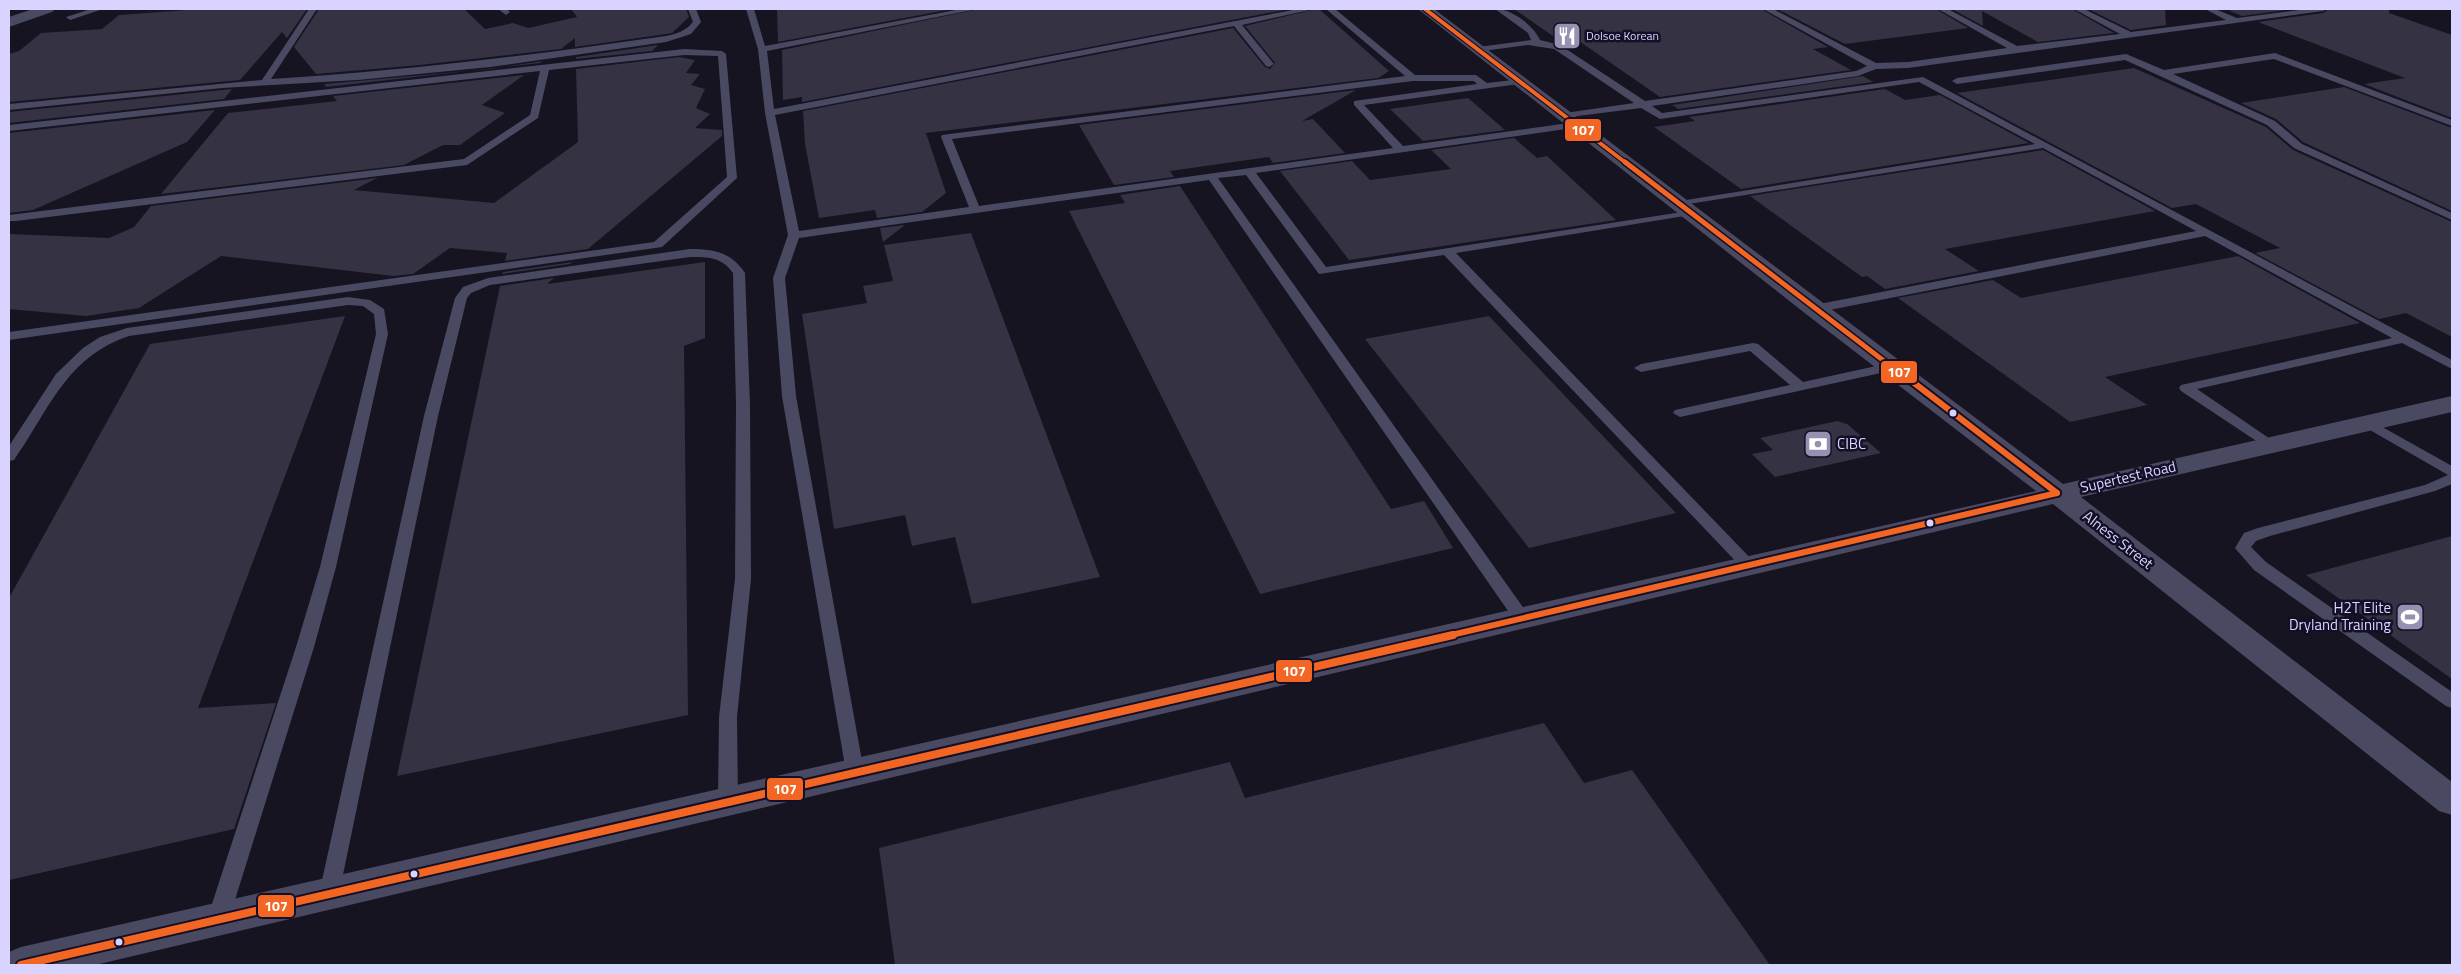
<svg xmlns="http://www.w3.org/2000/svg" width="2461" height="974" font-family="'Titillium Web',sans-serif">
<rect width="100%" height="100%" fill="#161421"/>
<!-- building -->
<g fill="#343243">
<polygon points="201,9 307,9 287,38 282,32 240,80 9,102 9,54 19,51 41,33 102,29 119,15"/>
<polygon points="319,9 464,9 485,29 513,23 528,28 577,17 571,9 686,9 689,17 672,33 666,34 575,47 575,38 561,49 420,65 316,74 294,47"/>
<polygon points="777,9 952,9 778,42"/>
<polygon points="979,9 1289,9 802,102 802,97 783,100 782,50"/>
<polygon points="1316,9 1319,9 1389,71 1378,78 926,133 946,193 922,212 877,218 875,210 819,218 805,144 803,111 1233,28 1265,67 1270,69 1275,63 1245,26"/>
<polygon points="1514,9 1761,9 1828,47 1813,49 1851,70 1660,97 1579,41 1563,43"/>
<polygon points="1777,9 1936,9 1968,28 1845,44"/>
<polygon points="1952,9 2072,9 2114,33 2038,42 1982,11 1983,26"/>
<polygon points="2088,9 2165,9 2166,25 2131,30"/>
<polygon points="2230,9 2294,9 2242,16 2230,11"/>
<polygon points="2329,9 2389,9 2389,13 2452,35 2452,118 2364,84 2405,78 2258,22 2323,13"/>
<polygon points="658,45 652,51 576,59 576,57"/>
<polygon points="679,57 695,60 686,73 700,74 691,85 705,89 696,108 710,114 695,128 722,130 722,136 588,249 505,261 507,253 450,248 413,274 393,276 221,256 139,308 86,316 9,309 9,234 109,238 134,227 151,206 377,178 354,190 494,203 578,142 576,69"/>
<polygon points="543,61 540,63 326,87 324,84 490,69"/>
<polygon points="2134,68 2266,127 2293,150 2452,222 2452,337 2406,313 2379,319 2255,253 2280,248 2196,204 2172,208 1957,93"/>
<polygon points="524,75 482,105 505,113 460,145 443,145 404,165 161,194 228,113 337,101 333,96"/>
<polygon points="1863,76 1873,82 1678,109 1672,105"/>
<polygon points="2344,87 2452,128 2452,211 2303,142 2276,119 2241,103"/>
<polygon points="232,89 224,99 9,123 9,112"/>
<polygon points="1885,89 1905,100 1940,95 2029,143 1741,189 1654,127 1695,121 1689,117"/>
<polygon points="1356,90 1302,121 1313,119 1345,153 1273,163 1269,157 1170,171 1174,177 1114,185 1079,125"/>
<polygon points="1468,98 1505,130 1423,141 1390,109"/>
<polygon points="215,110 187,142 33,210 9,213 9,133"/>
<polygon points="1514,138 1537,158 1547,156 1616,220 1349,260 1280,171 1352,161 1370,180 1451,169 1431,150"/>
<polygon points="2043,150 2155,211 1945,249 1979,271 1885,289 1867,276 1862,277 1750,196"/>
<polygon points="1180,186 1391,509 1424,501 1453,548 1260,594 1069,211 1125,203 1120,195"/>
<polygon points="905,225 883,242 880,228"/>
<polygon points="971,233 1100,577 972,604 955,537 912,546 905,515 834,529 802,314 867,303 863,286 893,281 884,245"/>
<polygon points="2238,256 2360,323 2105,377 2147,405 2070,422 1898,298 1993,280 2021,298"/>
<polygon points="573,262 570,264 502,274 503,272"/>
<polygon points="705,262 705,338 684,346 688,715 397,776 500,286 554,278 547,284"/>
<polygon points="345,316 198,708 276,703 234,829 9,880 9,598 150,344"/>
<polygon points="1489,316 1676,513 1529,548 1365,339"/>
<polygon points="1837,421 1847,424 1881,453 1775,477 1752,454 1773,450 1760,438"/>
<polygon points="2452,536 2452,679 2306,575"/>
<polygon points="1544,723 1584,783 1632,770 1770,965 895,965 879,848 1230,762 1245,798"/>
</g>
<g fill="none" stroke-linecap="round" stroke-linejoin="round">
<!-- lane -->
<g fill="#4a4962" fill-rule="evenodd">
<polygon points="91,9 103,9 70,20 66,17"/>
<path d="M309,9H317L271,79C405,71 534,55 666,36C676,34 686,31 693,22L688,9H696L701,22L691,34L666,42L490,67L358,80L222,88L9,110V104L262,80Z"/>
<polygon points="498,9 507,9 510,12 506,15"/>
<path d="M746,9H754L765,46L961,9H977L767,51L774,109L1298,9H1314L1242,25L1274,64L1269,67L1266,66L1234,26L775,115L799,231L969,207L941,137L942,135L1405,76L1326,9H1335L1415,75H1476L1487,83L1522,79V83L1519,84L1364,105L1403,146L1576,122L1580,123V127L1256,173L1326,267L1695,210V214L1691,215L1456,253L1758,566L1756,570H1744L1444,255L1319,274L1246,175L1218,178L1527,613L1529,617L1527,621H1515L1209,180L799,238L785,278L796,396L864,772L862,777L855,779L848,777L846,772L782,396L773,278L788,235L765,113L758,49ZM1413,81H1474L1477,84L1354,101V105L1393,148L979,206L952,139Z"/>
<path d="M1495,9C1511,8 1534,26 1540,40L1560,45L1645,101L1856,71L1867,66L1763,9H1773L1876,63L1908,62L2007,48L1938,9H1948L2017,46L2120,34L2074,9H2084L2131,32L2226,20L2205,9H2215L2237,18L2307,9H2327L2323,11L1908,68L1876,69L1858,76L1652,106L1662,113L1923,77L2452,360V369L2402,343L2197,389L2279,445L2272,449L2267,448L2181,391L2179,388L2181,385L2392,338L2205,236L1814,313L1810,312L1808,309L1810,306L1814,305L2196,231L2043,148L1676,206V202L1680,201L2035,144L1919,82L1660,119L1641,108L1562,118L1560,116L1565,113L1634,103L1554,49L1528,45L1475,52V48L1478,47L1531,40L1528,33Z"/>
<polygon points="684,49 722,51 726,54 737,178 662,247 9,340 9,332 654,242 727,177 718,56 684,55 549,70 538,118 467,165 16,221 9,221 9,215 464,159 530,115 540,71 9,131 9,125"/>
<polygon points="2275,53 2452,120 2452,126 2274,59 2173,74 2275,121 2302,144 2452,213 2452,220 2294,148 2267,125 2125,60 1957,84 1952,81 1957,78 2126,54 2164,70"/>
<path d="M690,249C714,249 731,252 745,273L750,405L751,579L737,717L738,801L735,806L728,809L721,806L718,801L719,717L735,579L736,405L733,273C722,257 708,257 690,257L490,285L471,293L467,298L438,416L339,894L336,900L329,903L322,900L319,894L424,416L455,298L463,287L488,278Z"/>
<path d="M348,297L370,300L384,309L388,334L336,567L314,647L229,919L225,925L218,928L211,925L207,919L296,647L320,567L376,334L374,314L363,306L348,305L129,336C66,357 49,410 14,460L9,461V446L56,374L83,348L100,337L127,328Z"/>
<polygon points="1753,343 1758,344 1803,382 1890,363 1897,367 1890,371 1680,417 1673,413 1675,410 1790,385 1750,351 1641,372 1634,368 1641,364"/>
<polygon points="2368,419 2452,466 2452,484 2435,491 2270,536 2256,541 2251,547 2266,562 2452,692 2452,708 2446,706 2254,570 2235,548 2244,533 2258,528 2425,485 2448,475 2363,426 2361,423 2363,420"/>
</g>
<!-- street -->
<g fill="#4a4962" fill-rule="evenodd">
<polygon points="33,9 55,9 52,12 9,27 9,17"/>
<polygon points="1418,9 1434,9 2063,484 2452,396 2452,412 2081,497 2452,782 2452,815 2439,811 2053,504 95,965 9,965 9,952 21,947 2036,491 1806,314"/>
</g>
<defs>
<polyline id="bus-1-far3" points="1425,9 1626,163"/>
<polyline id="bus-1-far2" points="1625,162 1897,371"/>
<g id="bus-1-far1">
<polyline points="1896,369 2057,493"/>
<polyline points="1447,636 2057,493"/>
</g>
<polyline id="bus-1" points="21,965 1453,635"/>
</defs>
<!-- bus-1-far3 casing -->
<use href="#bus-1-far3" stroke="#130f26" stroke-width="6"/>
<!-- bus-1-far2 casing -->
<use href="#bus-1-far2" stroke="#130f26" stroke-width="8"/>
<!-- bus-1-far1 casing -->
<use href="#bus-1-far1" stroke="#130f26" stroke-width="10"/>
<!-- bus-1 casing -->
<use href="#bus-1" stroke="#130f26" stroke-width="12"/>
<!-- bus-1-far3 -->
<use href="#bus-1-far3" stroke="#f26522" stroke-width="4"/>
<!-- bus-1-far2 -->
<use href="#bus-1-far2" stroke="#f26522" stroke-width="5"/>
<!-- bus-1-far1 -->
<use href="#bus-1-far1" stroke="#f26522" stroke-width="6"/>
<!-- bus-1 -->
<use href="#bus-1" stroke="#f26522" stroke-width="8"/>
</g>
<!-- icons -->
<defs>
<symbol id="restaurant-square" viewBox="-11 -11 22 22"><rect x="-9" y="-9" width="18" height="18" rx="4" fill="#9591b1" stroke="#130f26"/><path d="M-5-6h1v4h1v-4h1v4h1v-4h1v5L-1.5 .5V6h-2V.5L-5-1ZM5-6V6H3V1.5H1.5Q1.5-4 5-6Z" fill="#fff"/></symbol>
<symbol id="bank-square" viewBox="-11 -11 22 22"><rect x="-9" y="-9" width="18" height="18" rx="4" fill="#9591b1" stroke="#130f26"/><path d="M-6-4H6V4H-6ZM0-2.3a2.3 2.3 0 1 0 0 4.6a2.3 2.3 0 1 0 0-4.6Z" fill="#fff"/></symbol>
<symbol id="stadium-square" viewBox="-11 -11 22 22"><rect x="-9" y="-9" width="18" height="18" rx="4" fill="#9591b1" stroke="#130f26"/><path d="M0-5a6.5 5 0 1 0 0 10a6.5 5 0 1 0 0-10ZM-3.5-1.8h7v3.6h-7Z" fill="#fff"/></symbol>
</defs>
<g fill-rule="evenodd">
<use href="#restaurant-square" x="1551" y="20" width="32" height="32"/>
<use href="#bank-square" x="1802" y="428" width="32" height="32"/>
<use href="#stadium-square" x="2394" y="601" width="32" height="32"/>
</g>
<!-- markers -->
<g fill="#d9d4ff" stroke="#130f26" stroke-width="2">
<circle cx="1953" cy="413" r="4.5"/>
<circle cx="1930" cy="523" r="4.5"/>
<circle cx="414" cy="874" r="4.5"/>
<circle cx="119" cy="942" r="4.5"/>
</g>
<g text-anchor="middle" stroke-width="5" stroke-linejoin="round" paint-order="stroke">
<!-- far-poi labels -->
<g font-size="12" fill="#d9d4ff" stroke="#130f26" text-anchor="start">
<text x="1586" y="40">Dolsoe Korean</text>
</g>
<!-- poi labels -->
<g font-size="15" fill="#d9d4ff" stroke="#130f26" text-anchor="start">
<text x="1837" y="449">CIBC</text>
<text x="2391" y="613" text-anchor="end">H2T Elite<tspan x="2391" dy="17">Dryland Training</tspan></text>
</g>
<!-- street labels -->
<g font-size="15" fill="#d9d4ff" stroke="#130f26">
<text transform="translate(2128 477) rotate(-13)" y="5">Supertest Road</text>
<text transform="translate(2118 540) rotate(38)" y="5">Alness Street</text>
</g>
</g>
<g stroke="#130f26" stroke-width="2">
<rect x="1564" y="118" width="38" height="24" rx="5" fill="#f26522"/>
<rect x="1880" y="360" width="38" height="24" rx="5" fill="#f26522"/>
<rect x="1275" y="659" width="38" height="24" rx="5" fill="#f26522"/>
<rect x="766" y="777" width="38" height="24" rx="5" fill="#f26522"/>
<rect x="257" y="894" width="38" height="24" rx="5" fill="#f26522"/>
</g>
<g font-size="14" text-anchor="middle" font-weight="bold" fill="#fff">
<text x="1583" y="135">107</text>
<text x="1899" y="377">107</text>
<text x="1294" y="676">107</text>
<text x="785" y="794">107</text>
<text x="276" y="911">107</text>
</g>
<!-- border -->
<rect width="2461" height="974" fill="none" stroke="#d9d4ff" stroke-width="20"/>
</svg>
